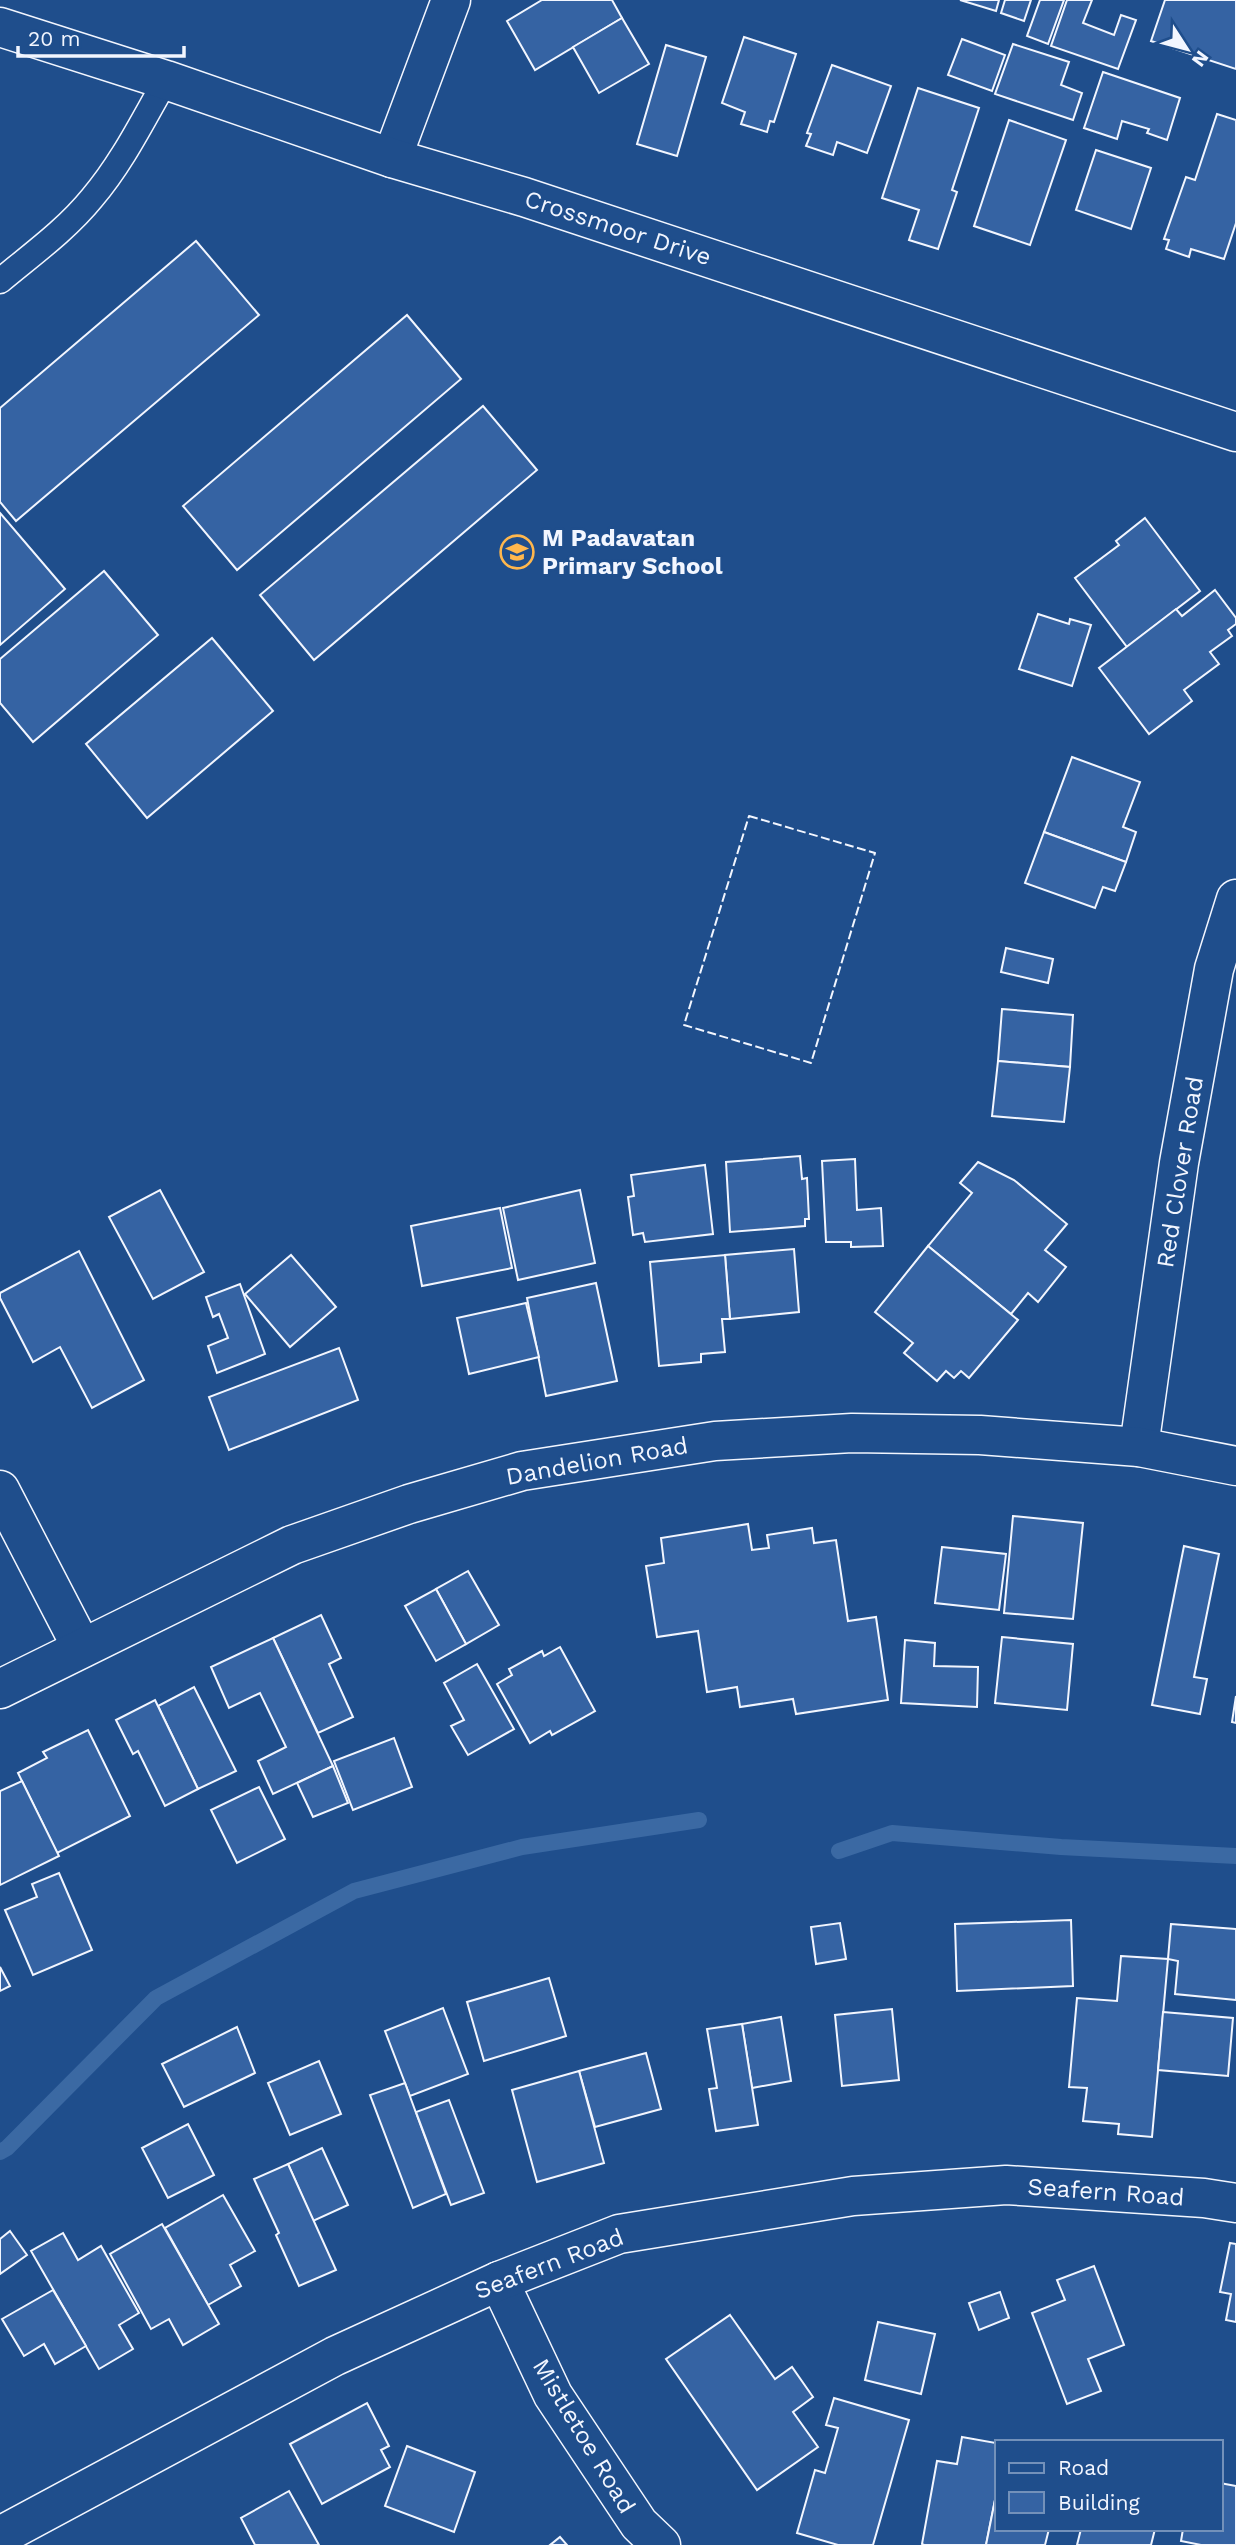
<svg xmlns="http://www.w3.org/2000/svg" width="1236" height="2545" font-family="'Work Sans',sans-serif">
<rect width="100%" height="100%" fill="#1f4e8c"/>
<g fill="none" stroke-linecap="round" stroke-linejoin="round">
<!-- stream -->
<g stroke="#3b69a3" stroke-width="16">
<polyline points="839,1851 892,1833 1061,1847 1236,1856"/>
<polyline points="0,2152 7,2148 156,1998 354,1891 522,1847 699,1820"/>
</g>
</g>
<!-- building -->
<g fill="#3563a3" stroke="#f2f6ff" stroke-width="2">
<polygon points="542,0 612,0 622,18 535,70 507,21"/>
<polygon points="960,0 999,0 996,11"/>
<polygon points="1005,0 1031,0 1024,21 1001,13"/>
<polygon points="1040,0 1064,0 1048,44 1027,36"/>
<polygon points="1067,0 1092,0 1083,23 1114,35 1121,15 1136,20 1118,69 1051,46"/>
<polygon points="1165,0 1236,0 1236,69 1151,41"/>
<polygon points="622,18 649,64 599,93 573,47"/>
<polygon points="744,37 796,54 774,122 770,121 767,132 741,124 745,112 722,103"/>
<polygon points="962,39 1005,55 992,91 948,75"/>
<polygon points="1013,44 1069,62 1061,85 1082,93 1073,120 995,94"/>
<polygon points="666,45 706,57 677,156 637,144"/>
<polygon points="832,65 891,86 867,153 837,142 833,155 806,146 811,134 807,133"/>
<polygon points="1103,72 1180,98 1167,140 1147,133 1149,129 1122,121 1117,139 1084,128"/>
<polygon points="918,88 979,108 952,190 957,192 938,249 909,240 919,210 882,198"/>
<polygon points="1217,114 1236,120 1236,223 1224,259 1191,249 1189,257 1166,249 1169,240 1164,239 1186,177 1195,180"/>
<polygon points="1009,120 1066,140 1030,245 974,226"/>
<polygon points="1096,150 1151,168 1131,229 1076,210"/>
<polygon points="196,241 259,315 16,521 0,502 0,408"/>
<polygon points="407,315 461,379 237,570 183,506"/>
<polygon points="483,406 537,470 314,660 260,595"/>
<polygon points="0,513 65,589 0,645"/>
<polygon points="1145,518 1200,591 1127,647 1075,578 1119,545 1116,541"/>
<polygon points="104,571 158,635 33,742 0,703 0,659"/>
<polygon points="1215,590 1236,618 1236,624 1228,630 1232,636 1210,652 1219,664 1184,690 1192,701 1149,734 1099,668 1176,609 1182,616"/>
<polygon points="1038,614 1069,624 1070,619 1091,625 1072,686 1019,669"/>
<polygon points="212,638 273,711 147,818 86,744"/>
<polygon points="1072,757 1140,782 1123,827 1136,832 1126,862 1044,832"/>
<polygon points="1044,832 1126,862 1115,891 1103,887 1095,908 1025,883"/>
<polygon points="1006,948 1053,959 1048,983 1001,972"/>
<polygon points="1002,1009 1073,1015 1070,1067 998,1061"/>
<polygon points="998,1061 1070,1067 1064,1122 992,1116"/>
<polygon points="800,1156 802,1179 807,1178 809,1219 805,1219 805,1226 730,1232 726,1162"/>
<polygon points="855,1159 857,1210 881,1208 883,1246 851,1247 851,1242 826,1242 822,1161"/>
<polygon points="978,1162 1014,1180 1067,1224 1045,1250 1066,1267 1038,1302 1028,1293 1011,1314 928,1246 972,1193 960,1183"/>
<polygon points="705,1165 713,1234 645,1242 643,1233 633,1235 628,1197 634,1196 631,1175"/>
<polygon points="160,1190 204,1272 153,1299 109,1217"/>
<polygon points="580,1190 595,1263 518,1280 503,1208"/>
<polygon points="500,1208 512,1268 422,1286 411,1226"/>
<polygon points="928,1246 1018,1320 969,1378 961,1371 954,1378 946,1371 937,1381 904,1353 913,1343 875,1312"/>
<polygon points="794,1249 799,1312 730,1319 725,1255"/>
<polygon points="79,1251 144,1380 92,1408 60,1347 33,1362 0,1298 0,1293"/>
<polygon points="291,1255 336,1307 290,1347 245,1294"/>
<polygon points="725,1255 730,1319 722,1319 725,1352 701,1354 701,1362 659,1366 650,1262"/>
<polygon points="596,1283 617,1381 546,1396 527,1298"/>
<polygon points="240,1284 265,1354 217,1373 208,1346 228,1338 219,1314 213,1317 206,1297"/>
<polygon points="526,1303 539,1357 469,1374 457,1318"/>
<polygon points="339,1348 358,1400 229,1450 209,1397"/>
<polygon points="1013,1516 1083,1523 1073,1619 1004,1613"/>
<polygon points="748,1524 752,1550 769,1548 767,1535 812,1528 814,1543 836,1540 848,1621 876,1617 888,1700 796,1714 793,1699 740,1707 737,1687 707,1692 698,1631 657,1637 646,1566 664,1563 661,1538"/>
<polygon points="1184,1546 1219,1554 1194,1677 1207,1679 1200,1714 1152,1705"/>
<polygon points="942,1547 1006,1554 999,1610 935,1603"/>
<polygon points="468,1571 499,1625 466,1644 436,1589"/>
<polygon points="436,1589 466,1644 436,1661 405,1606"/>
<polygon points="321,1615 341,1658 329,1664 353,1717 318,1733 273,1638"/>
<polygon points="1002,1637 1073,1644 1067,1710 995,1703"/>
<polygon points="273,1638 333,1766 273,1794 258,1761 286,1747 260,1693 229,1708 211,1667"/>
<polygon points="905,1640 935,1643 934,1666 978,1667 977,1707 901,1703"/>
<polygon points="560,1647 595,1711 552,1735 550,1731 530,1743 497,1684 512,1675 509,1669 542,1651 544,1656"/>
<polygon points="477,1664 514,1729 468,1755 451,1726 464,1720 444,1683"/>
<polygon points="194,1687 236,1771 198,1789 158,1706"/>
<polygon points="1236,1696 1236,1723 1232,1722"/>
<polygon points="155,1700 198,1789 165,1806 138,1751 133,1754 116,1720"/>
<polygon points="88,1730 130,1816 57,1853 18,1773 47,1758 43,1752"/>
<polygon points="394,1738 412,1787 353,1810 334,1761"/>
<polygon points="333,1766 348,1803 313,1817 297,1783"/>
<polygon points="22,1781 59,1856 0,1885 0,1791"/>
<polygon points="259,1787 285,1839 237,1863 211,1810"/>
<polygon points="59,1873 92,1950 33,1975 5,1910 37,1897 32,1884"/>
<polygon points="1071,1920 1073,1986 957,1991 955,1924"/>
<polygon points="840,1923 846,1959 816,1964 811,1927"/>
<polygon points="1171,1924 1236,1929 1236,2000 1175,1994 1178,1961 1168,1959"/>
<polygon points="1121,1956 1168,1959 1152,2137 1118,2134 1119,2124 1083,2121 1087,2088 1069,2087 1077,1998 1117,2001"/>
<polygon points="0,1967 10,1986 0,1991"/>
<polygon points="549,1978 566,2036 484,2061 467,2002"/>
<polygon points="443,2008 468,2074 410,2096 385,2031"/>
<polygon points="892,2009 899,2080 842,2086 835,2015"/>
<polygon points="1163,2012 1233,2018 1228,2076 1158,2070"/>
<polygon points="781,2017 791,2081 752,2088 742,2024"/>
<polygon points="742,2024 758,2125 716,2131 709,2089 717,2088 707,2029"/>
<polygon points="237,2027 255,2073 184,2107 162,2064"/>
<polygon points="646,2053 661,2109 595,2127 579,2071"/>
<polygon points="319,2061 341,2114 290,2135 268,2083"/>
<polygon points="579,2071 604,2163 537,2182 512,2090"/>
<polygon points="405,2083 446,2194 413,2208 370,2095"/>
<polygon points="449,2100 484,2193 451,2205 416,2112"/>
<polygon points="188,2124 214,2175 168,2198 142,2148"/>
<polygon points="322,2148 348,2205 313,2221 288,2164"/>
<polygon points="288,2164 336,2270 299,2286 276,2235 279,2233 254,2179"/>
<polygon points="223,2195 255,2251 230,2265 241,2286 208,2305 165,2228"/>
<polygon points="162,2224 219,2324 183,2345 169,2319 151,2329 110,2254"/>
<polygon points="10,2231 27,2255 0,2274 0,2239"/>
<polygon points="63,2233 78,2260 101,2246 139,2313 119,2325 133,2349 99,2369 31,2251"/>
<polygon points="1230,2243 1236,2244 1236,2322 1226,2320 1231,2294 1220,2292"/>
<polygon points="1094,2266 1124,2345 1088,2359 1101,2391 1067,2404 1032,2313 1065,2300 1057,2280"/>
<polygon points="53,2290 86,2346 55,2364 44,2344 24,2356 2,2319"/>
<polygon points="1000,2292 1009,2318 979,2330 969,2303"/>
<polygon points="730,2315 775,2379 792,2367 813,2397 793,2412 818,2447 757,2490 666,2359"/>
<polygon points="878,2322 935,2334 921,2394 865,2380"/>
<polygon points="834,2398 909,2420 873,2545 838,2545 797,2533 815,2470 825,2473 838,2428 826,2425"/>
<polygon points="367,2403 389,2446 381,2450 390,2467 322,2504 290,2444"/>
<polygon points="962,2437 996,2443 996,2495 986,2545 924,2545 922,2544 937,2461 957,2464"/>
<polygon points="407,2446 475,2472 454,2532 385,2506"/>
<polygon points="1220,2483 1236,2486 1236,2545 1201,2545 1181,2541 1183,2529 1220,2529"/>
<polygon points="289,2491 319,2545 255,2545 241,2518"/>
<polygon points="996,2495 996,2529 1049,2529 1045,2545 986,2545"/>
<polygon points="1081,2529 1155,2529 1151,2545 1077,2545"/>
<polygon points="560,2537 567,2545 550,2545"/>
</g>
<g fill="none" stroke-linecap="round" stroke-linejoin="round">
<defs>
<path id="lane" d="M0,281C31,255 66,230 92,198C122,163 143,120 166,80"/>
<g id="street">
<polyline points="392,158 451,0"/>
<polyline points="1139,1447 1179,1163 1214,969 1236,899"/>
<polyline points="0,1490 82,1648"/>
<polyline points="0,1689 292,1545 409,1504 522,1471 715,1441 852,1433 980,1435 1139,1447 1236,1466"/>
<polyline points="499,2281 553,2395 639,2524 661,2545"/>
<polyline points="0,2536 335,2356 499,2281 619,2234 853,2196 1006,2185 1204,2198 1236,2203"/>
</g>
<polyline id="secondary" points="0,27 166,80 392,158 524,197 1236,432"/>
</defs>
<!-- lane casing -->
<use href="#lane" stroke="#f2f6ff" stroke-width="27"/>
<!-- street casing -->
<use href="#street" stroke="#f2f6ff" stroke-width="41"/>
<!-- secondary casing -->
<use href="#secondary" stroke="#f2f6ff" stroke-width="41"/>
<!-- lane -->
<use href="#lane" stroke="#1f4e8c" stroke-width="24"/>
<!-- street -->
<use href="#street" stroke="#1f4e8c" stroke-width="38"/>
<!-- secondary -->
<use href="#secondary" stroke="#1f4e8c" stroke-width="38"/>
<!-- fence -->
<polygon stroke="#f2f6ff" stroke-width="2" stroke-dasharray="9 3.5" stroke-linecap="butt" points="749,816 875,853 811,1063 684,1025"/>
</g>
<!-- icons -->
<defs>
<symbol id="school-ring" viewBox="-11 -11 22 22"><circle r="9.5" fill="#1f4e8c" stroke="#ffb74d" stroke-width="1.5"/><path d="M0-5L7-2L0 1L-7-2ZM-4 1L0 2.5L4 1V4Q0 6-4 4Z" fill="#ffb74d"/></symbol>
</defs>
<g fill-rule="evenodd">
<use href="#school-ring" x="498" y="533" width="38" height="38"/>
</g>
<g text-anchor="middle" stroke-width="5" stroke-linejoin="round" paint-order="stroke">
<!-- street labels -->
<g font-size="24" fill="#f2f6ff" stroke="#1f4e8c">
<text transform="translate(618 228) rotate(18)" y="8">Crossmoor Drive</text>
<text transform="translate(1180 1172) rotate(-81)" y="8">Red Clover Road</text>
<text transform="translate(597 1461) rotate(-10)" y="8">Dandelion Road</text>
<text transform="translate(1106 2192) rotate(4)" y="8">Seafern Road</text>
<text transform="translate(549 2264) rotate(-21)" y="8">Seafern Road</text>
<text transform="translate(584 2436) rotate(59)" y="8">Mistletoe Road</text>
</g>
<!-- poi labels -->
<g font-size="24" font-weight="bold" fill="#f2f6ff" stroke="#1f4e8c" text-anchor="start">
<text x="542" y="546">M Padavatan<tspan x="542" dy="28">Primary School</tspan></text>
</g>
</g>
<!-- legend -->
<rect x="995" y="2440" width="228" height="91" fill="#1f4e8c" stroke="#7391ba" stroke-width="2"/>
<rect x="1009" y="2463" width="35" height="10" fill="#1f4e8c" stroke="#7391ba" stroke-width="2"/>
<text x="1058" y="2475" font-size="21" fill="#f2f6ff">Road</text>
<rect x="1009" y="2492" width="35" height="21" fill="#3563a3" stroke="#7391ba" stroke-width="2"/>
<text x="1058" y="2510" font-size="21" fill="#f2f6ff">Building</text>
<!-- north arrow -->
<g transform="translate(1187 49) rotate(126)" stroke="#1f4e8c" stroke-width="5" paint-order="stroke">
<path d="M0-5L12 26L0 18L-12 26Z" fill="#f2f6ff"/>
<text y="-10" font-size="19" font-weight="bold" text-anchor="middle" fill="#f2f6ff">N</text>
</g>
<!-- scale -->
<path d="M18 46v10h166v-10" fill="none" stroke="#f2f6ff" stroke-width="3.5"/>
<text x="28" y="46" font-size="21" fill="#f2f6ff" stroke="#1f4e8c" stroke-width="5" paint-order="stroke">20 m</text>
</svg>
